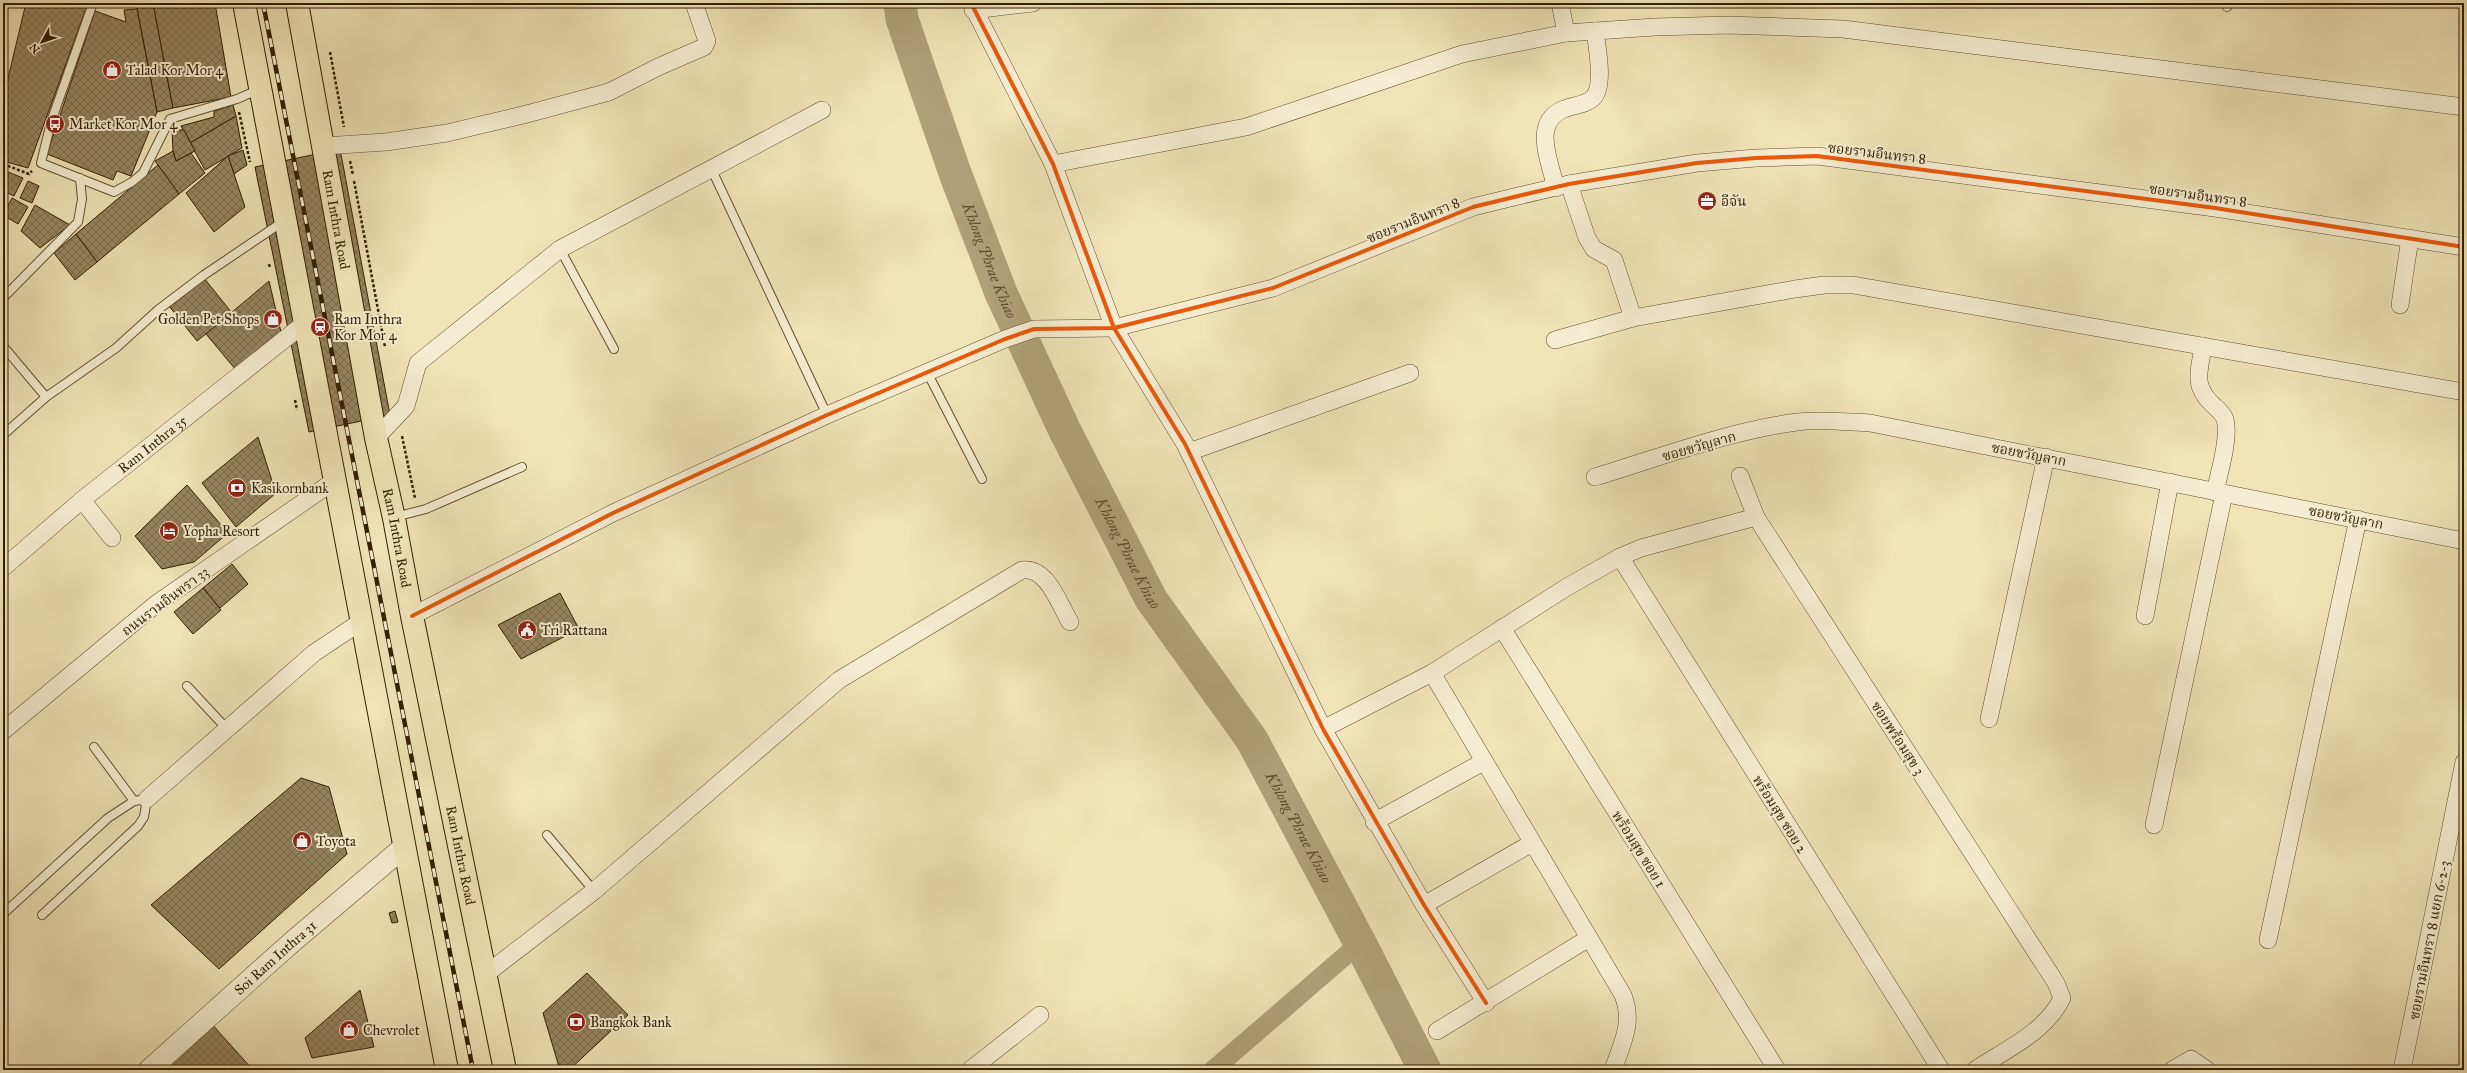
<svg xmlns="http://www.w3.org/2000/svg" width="2467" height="1073" font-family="'IM FELL Great Primer','Noto Serif Thai',serif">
<defs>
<pattern id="building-cross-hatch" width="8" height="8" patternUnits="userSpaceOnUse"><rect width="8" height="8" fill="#968460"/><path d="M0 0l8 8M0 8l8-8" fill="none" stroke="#7b6b4d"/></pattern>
</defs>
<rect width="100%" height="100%" fill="#f0e4b8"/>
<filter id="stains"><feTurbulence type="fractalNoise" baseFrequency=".005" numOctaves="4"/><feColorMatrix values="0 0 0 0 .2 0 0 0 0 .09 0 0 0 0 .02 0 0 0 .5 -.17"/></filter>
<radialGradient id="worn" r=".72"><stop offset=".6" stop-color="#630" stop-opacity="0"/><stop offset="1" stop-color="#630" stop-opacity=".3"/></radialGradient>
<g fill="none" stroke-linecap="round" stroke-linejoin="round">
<!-- canal -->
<polyline stroke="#b0a07a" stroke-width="19" points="1213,1070 1360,943"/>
<!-- river -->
<path stroke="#b0a07a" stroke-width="33" id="s1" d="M900,3L902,19L955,173L1001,293L1065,431L1151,599L1252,740L1360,943L1425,1070"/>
</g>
<!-- building -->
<g fill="url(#building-cross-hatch)" stroke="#341d01">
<polygon points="8,3 26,3 25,5"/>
<polygon points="26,3 88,3 28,168 3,161 3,99"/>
<polygon points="136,3 153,3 173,108 157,112"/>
<polygon points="153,3 215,3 231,97 173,108"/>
<polygon points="137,9 157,112 131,176 117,171 113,180 47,154 95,11 126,22 124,10"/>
<polygon points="233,105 236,116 190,143 181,126 214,117 214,111"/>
<polygon points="236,116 242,148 205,170 190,143"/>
<polygon points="172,130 184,130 195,151 176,161 173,151"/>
<polygon points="340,149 390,415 309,432 255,167"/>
<polygon points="243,150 247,165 234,174 228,156"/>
<polygon points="173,151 176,161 191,153 205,173 179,194 155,161"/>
<polygon points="228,156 245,207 214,232 186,193"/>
<polygon points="158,165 179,194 97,262 76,234"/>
<polygon points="3,170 23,178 14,196 3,191"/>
<polygon points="28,181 39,186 32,203 20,198"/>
<polygon points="12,198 28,207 18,224 3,215"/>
<polygon points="35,205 70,225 40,248 21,231"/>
<polygon points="76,234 97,262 75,280 54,253"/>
<polygon points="204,278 232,313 197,341 169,306"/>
<polygon points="269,281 281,332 236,370 206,334"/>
<polygon points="258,437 276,493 236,527 202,483"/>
<polygon points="187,485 228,533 194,562 162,569 135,536"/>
<polygon points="232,564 248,584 220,608 203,588"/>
<polygon points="203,588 221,610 193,634 174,612"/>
<polygon points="560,593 579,629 521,659 498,625"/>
<polygon points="301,778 329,787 347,854 219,969 151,905"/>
<polygon points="395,911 398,922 392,923 389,913"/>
<polygon points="587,973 628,1015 569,1070 560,1070 543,1013"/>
<polygon points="360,990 374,1047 312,1058 305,1038"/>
<polygon points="210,1022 253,1070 156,1070"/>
</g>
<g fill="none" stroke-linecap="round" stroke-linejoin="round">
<defs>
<g id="service">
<polyline points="93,3 51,122 41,163 114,192 132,182 143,173 170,119 237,99 260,89"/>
<polyline points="2227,7 2228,3"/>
<polyline points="711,168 827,415"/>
<polyline points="560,249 614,349"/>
<polyline points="3,298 78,222 82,199 80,178"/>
<polyline points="3,346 46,397"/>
<polyline points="927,372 982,479"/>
<polyline points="3,435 46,397 116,348 159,309 204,275 284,221"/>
<polyline points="395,517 426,509 522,467"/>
<polyline points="187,686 227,729"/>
<polyline points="94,747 134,801"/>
<polyline points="547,835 594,891"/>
<polyline points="3,914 108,818 134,801 147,799 144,817 138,826 42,915"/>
</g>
<g id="minor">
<polyline points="971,3 1053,164 1114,328 1185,444 1323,729 1424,905 1486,1003"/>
<polyline points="1560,3 1566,33"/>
<polyline points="973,10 1033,3"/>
<polyline points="324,146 386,142 447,133 523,115 609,92 658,67 704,47 707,41 694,3"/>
<polyline points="1053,164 1246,127 1462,54 1566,33 1655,27 1728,25 1843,29 2464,107"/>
<polyline points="1569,184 1587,238 1594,249 1614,260 1633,318"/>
<path d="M1556,188C1550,162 1531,122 1564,109C1573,105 1586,105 1593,98C1605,86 1597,47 1595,31"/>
<polyline points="2400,305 2410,238"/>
<polyline points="1555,340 1633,318 1795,289 1824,285 1853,285 2464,392"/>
<path d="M2203,346C2200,370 2192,384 2211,403C2216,408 2222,412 2225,419C2230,438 2219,473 2215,492"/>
<polyline points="376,438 406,406 418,363 560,249 822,110"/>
<polyline points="1189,452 1410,373"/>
<path d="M1740,476L1756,517L2056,983L2062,998C2046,1032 2005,1050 1975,1070"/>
<path d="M1595,477C1661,457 1729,431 1797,422C1821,419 1846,422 1870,423L2464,541"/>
<polyline points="82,500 112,538"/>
<polyline points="1620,557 1941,1070"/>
<path id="s2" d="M3,568L82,500L305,323"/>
<polyline points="412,616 613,513 827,415 1005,339 1034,329 1114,328 1273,288 1473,207 1514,197 1569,184 1697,163 1756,158 1817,156 2215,208 2464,247"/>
<polyline points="2145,616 2170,482"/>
<polyline points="1502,628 1777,1070"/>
<path d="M1432,673L1623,995C1634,1023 1622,1043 1613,1070"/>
<polyline points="1989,719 2046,457"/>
<polyline points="1323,729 1432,673 1567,587 1620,557 1641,548 1756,517"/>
<polyline points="3,731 156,604 334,481"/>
<polyline points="147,799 314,653 362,621"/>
<polyline points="1374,822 1483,762"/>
<polyline points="2154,825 2224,494"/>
<polyline points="1424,905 1532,843"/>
<polyline points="2268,940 2358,519"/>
<path d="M486,974L594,891L839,680L1022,570C1047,566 1059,604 1070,622"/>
<polyline points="1437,1031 1589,938"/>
<polyline points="970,1070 1040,1015"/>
<polyline points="2172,1070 2191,1059 2207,1070"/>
<polyline points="2402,1070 2464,762"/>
</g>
<g id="tertiary">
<path id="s3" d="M149,1070L291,943L404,847"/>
</g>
<g id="primary">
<polyline points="244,3 447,1070"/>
<path id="s4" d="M297,3L376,438L394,518L412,616L505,1070"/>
</g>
</defs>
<!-- service casing -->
<use href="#service" stroke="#634f2f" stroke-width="10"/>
<!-- minor casing -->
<use href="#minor" stroke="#634f2f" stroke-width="18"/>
<!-- tertiary casing -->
<use href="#tertiary" stroke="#634f2f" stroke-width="22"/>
<!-- primary casing -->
<use href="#primary" stroke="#341d01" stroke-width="24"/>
<!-- path -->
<g stroke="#341d01" stroke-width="2.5" stroke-dasharray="3 2" stroke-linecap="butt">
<polyline points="330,52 344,127"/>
<polyline points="239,112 250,162"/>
<polyline points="350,161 353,175"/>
<polyline points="3,164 29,174 32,171"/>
<polyline points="354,181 385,347"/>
<polyline points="269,264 270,268"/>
<polyline points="295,400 297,410"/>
<polyline points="402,436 415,498"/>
</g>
<!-- service -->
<use href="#service" stroke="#f5edd1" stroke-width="8"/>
<!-- minor -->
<use href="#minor" stroke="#f5edd1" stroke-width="17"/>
<!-- tertiary -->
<use href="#tertiary" stroke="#f5edd1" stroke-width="21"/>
<!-- primary -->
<use href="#primary" stroke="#f0e4b8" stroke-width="22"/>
<defs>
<polyline id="rail" points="263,3 473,1070"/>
</defs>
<!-- rail casing -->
<use href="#rail" stroke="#341d01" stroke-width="4.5"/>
<!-- rail -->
<use href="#rail" stroke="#f5edd1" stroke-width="3" stroke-dasharray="9" stroke-linecap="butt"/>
<defs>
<g id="cycleway">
<polyline points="971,3 1053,164 1114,328 1185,444 1323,729 1424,905 1486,1003"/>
<polyline points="412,616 613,513 827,415 1005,339 1034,329 1114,328 1273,288 1473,207 1514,197 1569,184 1697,163 1756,158 1817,156 2215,208 2464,247"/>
</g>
</defs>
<!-- cycleway casing -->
<use href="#cycleway" stroke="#f5edd1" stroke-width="6"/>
<!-- cycleway -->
<use href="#cycleway" stroke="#e8590c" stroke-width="4"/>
</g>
<!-- icons -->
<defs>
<symbol id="shop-disc" viewBox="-11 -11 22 22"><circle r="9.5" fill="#8f2418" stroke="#f5edd1"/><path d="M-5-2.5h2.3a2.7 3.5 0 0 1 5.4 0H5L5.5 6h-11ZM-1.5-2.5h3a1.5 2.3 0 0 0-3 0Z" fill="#fff"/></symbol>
<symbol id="bus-disc" viewBox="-11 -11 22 22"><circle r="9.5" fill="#8f2418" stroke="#f5edd1"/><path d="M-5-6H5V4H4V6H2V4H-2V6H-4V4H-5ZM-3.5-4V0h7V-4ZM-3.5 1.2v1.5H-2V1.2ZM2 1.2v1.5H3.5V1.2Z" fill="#fff"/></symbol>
<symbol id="office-disc" viewBox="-11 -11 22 22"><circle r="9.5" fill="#8f2418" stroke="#f5edd1"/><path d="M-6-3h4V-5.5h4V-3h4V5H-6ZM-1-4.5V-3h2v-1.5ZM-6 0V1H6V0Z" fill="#fff"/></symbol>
<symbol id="station-disc" viewBox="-11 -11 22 22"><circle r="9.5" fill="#8f2418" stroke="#f5edd1"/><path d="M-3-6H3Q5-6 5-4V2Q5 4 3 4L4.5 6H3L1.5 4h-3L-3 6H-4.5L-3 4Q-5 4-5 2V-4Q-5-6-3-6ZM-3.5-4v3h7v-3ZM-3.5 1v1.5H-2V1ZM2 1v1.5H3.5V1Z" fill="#fff"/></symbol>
<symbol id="bank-disc" viewBox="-11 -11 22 22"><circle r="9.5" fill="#8f2418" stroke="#f5edd1"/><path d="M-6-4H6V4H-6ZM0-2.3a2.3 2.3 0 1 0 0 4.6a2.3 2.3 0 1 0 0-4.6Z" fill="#fff"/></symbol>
<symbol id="hotel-disc" viewBox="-11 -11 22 22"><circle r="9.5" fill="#8f2418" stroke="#f5edd1"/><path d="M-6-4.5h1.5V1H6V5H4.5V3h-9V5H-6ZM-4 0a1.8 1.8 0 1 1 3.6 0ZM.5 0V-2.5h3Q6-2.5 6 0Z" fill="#fff"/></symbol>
<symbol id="civic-disc" viewBox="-11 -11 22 22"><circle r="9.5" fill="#8f2418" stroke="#f5edd1"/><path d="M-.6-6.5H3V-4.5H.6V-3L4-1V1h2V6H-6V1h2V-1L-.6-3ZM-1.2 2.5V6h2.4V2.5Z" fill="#fff"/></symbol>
</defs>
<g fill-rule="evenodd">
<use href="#shop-disc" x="101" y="59" width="22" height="22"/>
<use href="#bus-disc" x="44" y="113" width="22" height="22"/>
<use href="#office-disc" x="1696" y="190" width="22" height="22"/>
<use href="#shop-disc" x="262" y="308" width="22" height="22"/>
<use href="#station-disc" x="309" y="316" width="22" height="22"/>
<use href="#bank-disc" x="226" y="477" width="22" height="22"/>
<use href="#hotel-disc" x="158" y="520" width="22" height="22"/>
<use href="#civic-disc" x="516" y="619" width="22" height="22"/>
<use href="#shop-disc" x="291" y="830" width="22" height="22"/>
<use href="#bank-disc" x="565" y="1011" width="22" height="22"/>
<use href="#shop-disc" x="338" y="1019" width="22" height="22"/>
</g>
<g text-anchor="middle" stroke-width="4" stroke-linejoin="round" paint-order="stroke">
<!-- poi labels -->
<g font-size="14" fill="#341d01" stroke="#f5edd1" text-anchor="start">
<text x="126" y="75">Talad Kor Mor 4</text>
<text x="69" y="129">Market Kor Mor 4</text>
<text x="1721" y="206">อีจัน</text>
<text x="259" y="324" text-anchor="end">Golden Pet Shops</text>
<text x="334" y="324">Ram Inthra<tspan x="334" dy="16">Kor Mor 4</tspan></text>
<text x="251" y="493">Kasikornbank</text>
<text x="183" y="536">Yopha Resort</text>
<text x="541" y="635">Tri Rattana</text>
<text x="316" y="846">Toyota</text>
<text x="590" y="1027">Bangkok Bank</text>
<text x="363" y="1035">Chevrolet</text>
</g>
<!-- street labels -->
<g font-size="14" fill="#341d01" stroke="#f5edd1">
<text transform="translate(1877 153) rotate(7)" y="5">ซอยรามอินทรา 8</text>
<text transform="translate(2198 195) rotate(8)" y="5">ซอยรามอินทรา 8</text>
<text dy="5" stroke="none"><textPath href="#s4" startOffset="220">Ram Inthra Road</textPath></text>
<text transform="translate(1413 220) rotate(-22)" y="5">ซอยรามอินทรา 8</text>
<text dy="5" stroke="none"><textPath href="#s2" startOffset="194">Ram Inthra 35</textPath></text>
<text transform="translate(1699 446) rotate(-16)" y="5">ซอยขวัญลาก</text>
<text transform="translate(2029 454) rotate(11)" y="5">ซอยขวัญลาก</text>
<text transform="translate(2346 517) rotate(11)" y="5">ซอยขวัญลาก</text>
<text dy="5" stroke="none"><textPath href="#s4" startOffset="544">Ram Inthra Road</textPath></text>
<text transform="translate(165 601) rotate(-37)" y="5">ถนนรามอินทรา 33</text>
<text transform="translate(1898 738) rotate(57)" y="5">ซอยพร้อมสุข 3</text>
<text transform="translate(1780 814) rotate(58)" y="5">พร้อมสุข ซอย 2</text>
<text transform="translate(1639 849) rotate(58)" y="5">พร้อมสุข ซอย 1</text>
<text dy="5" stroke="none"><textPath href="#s4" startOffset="868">Ram Inthra Road</textPath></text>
<text transform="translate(2429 940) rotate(-79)" y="5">ซอยรามอินทรา 8 แยก 6-2-3</text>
<text dy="5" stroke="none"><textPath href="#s3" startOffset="169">Soi Ram Inthra 31</textPath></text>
</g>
<!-- water labels -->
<g font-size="15" font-style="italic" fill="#5f4b2b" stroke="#f5edd1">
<text dy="5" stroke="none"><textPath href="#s1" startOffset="273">Khlong Phrae Khiao</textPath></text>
<text dy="5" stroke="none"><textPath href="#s1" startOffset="597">Khlong Phrae Khiao</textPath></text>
<text dy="5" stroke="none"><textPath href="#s1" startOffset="921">Khlong Phrae Khiao</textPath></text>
</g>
</g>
<!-- margin -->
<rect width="2467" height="1073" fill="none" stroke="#f0e4b8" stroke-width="16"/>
<rect x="4" y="4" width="2459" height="1065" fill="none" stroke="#341d01" stroke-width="2"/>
<rect x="8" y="8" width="2451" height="1057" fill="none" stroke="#341d01"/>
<!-- north arrow -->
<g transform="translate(42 42) rotate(230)" stroke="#f5edd1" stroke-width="3" paint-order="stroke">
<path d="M0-3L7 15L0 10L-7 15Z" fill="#341d01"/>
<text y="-6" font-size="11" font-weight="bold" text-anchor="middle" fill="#341d01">N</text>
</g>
<rect width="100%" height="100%" filter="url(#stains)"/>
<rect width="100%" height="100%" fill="url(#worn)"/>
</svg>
